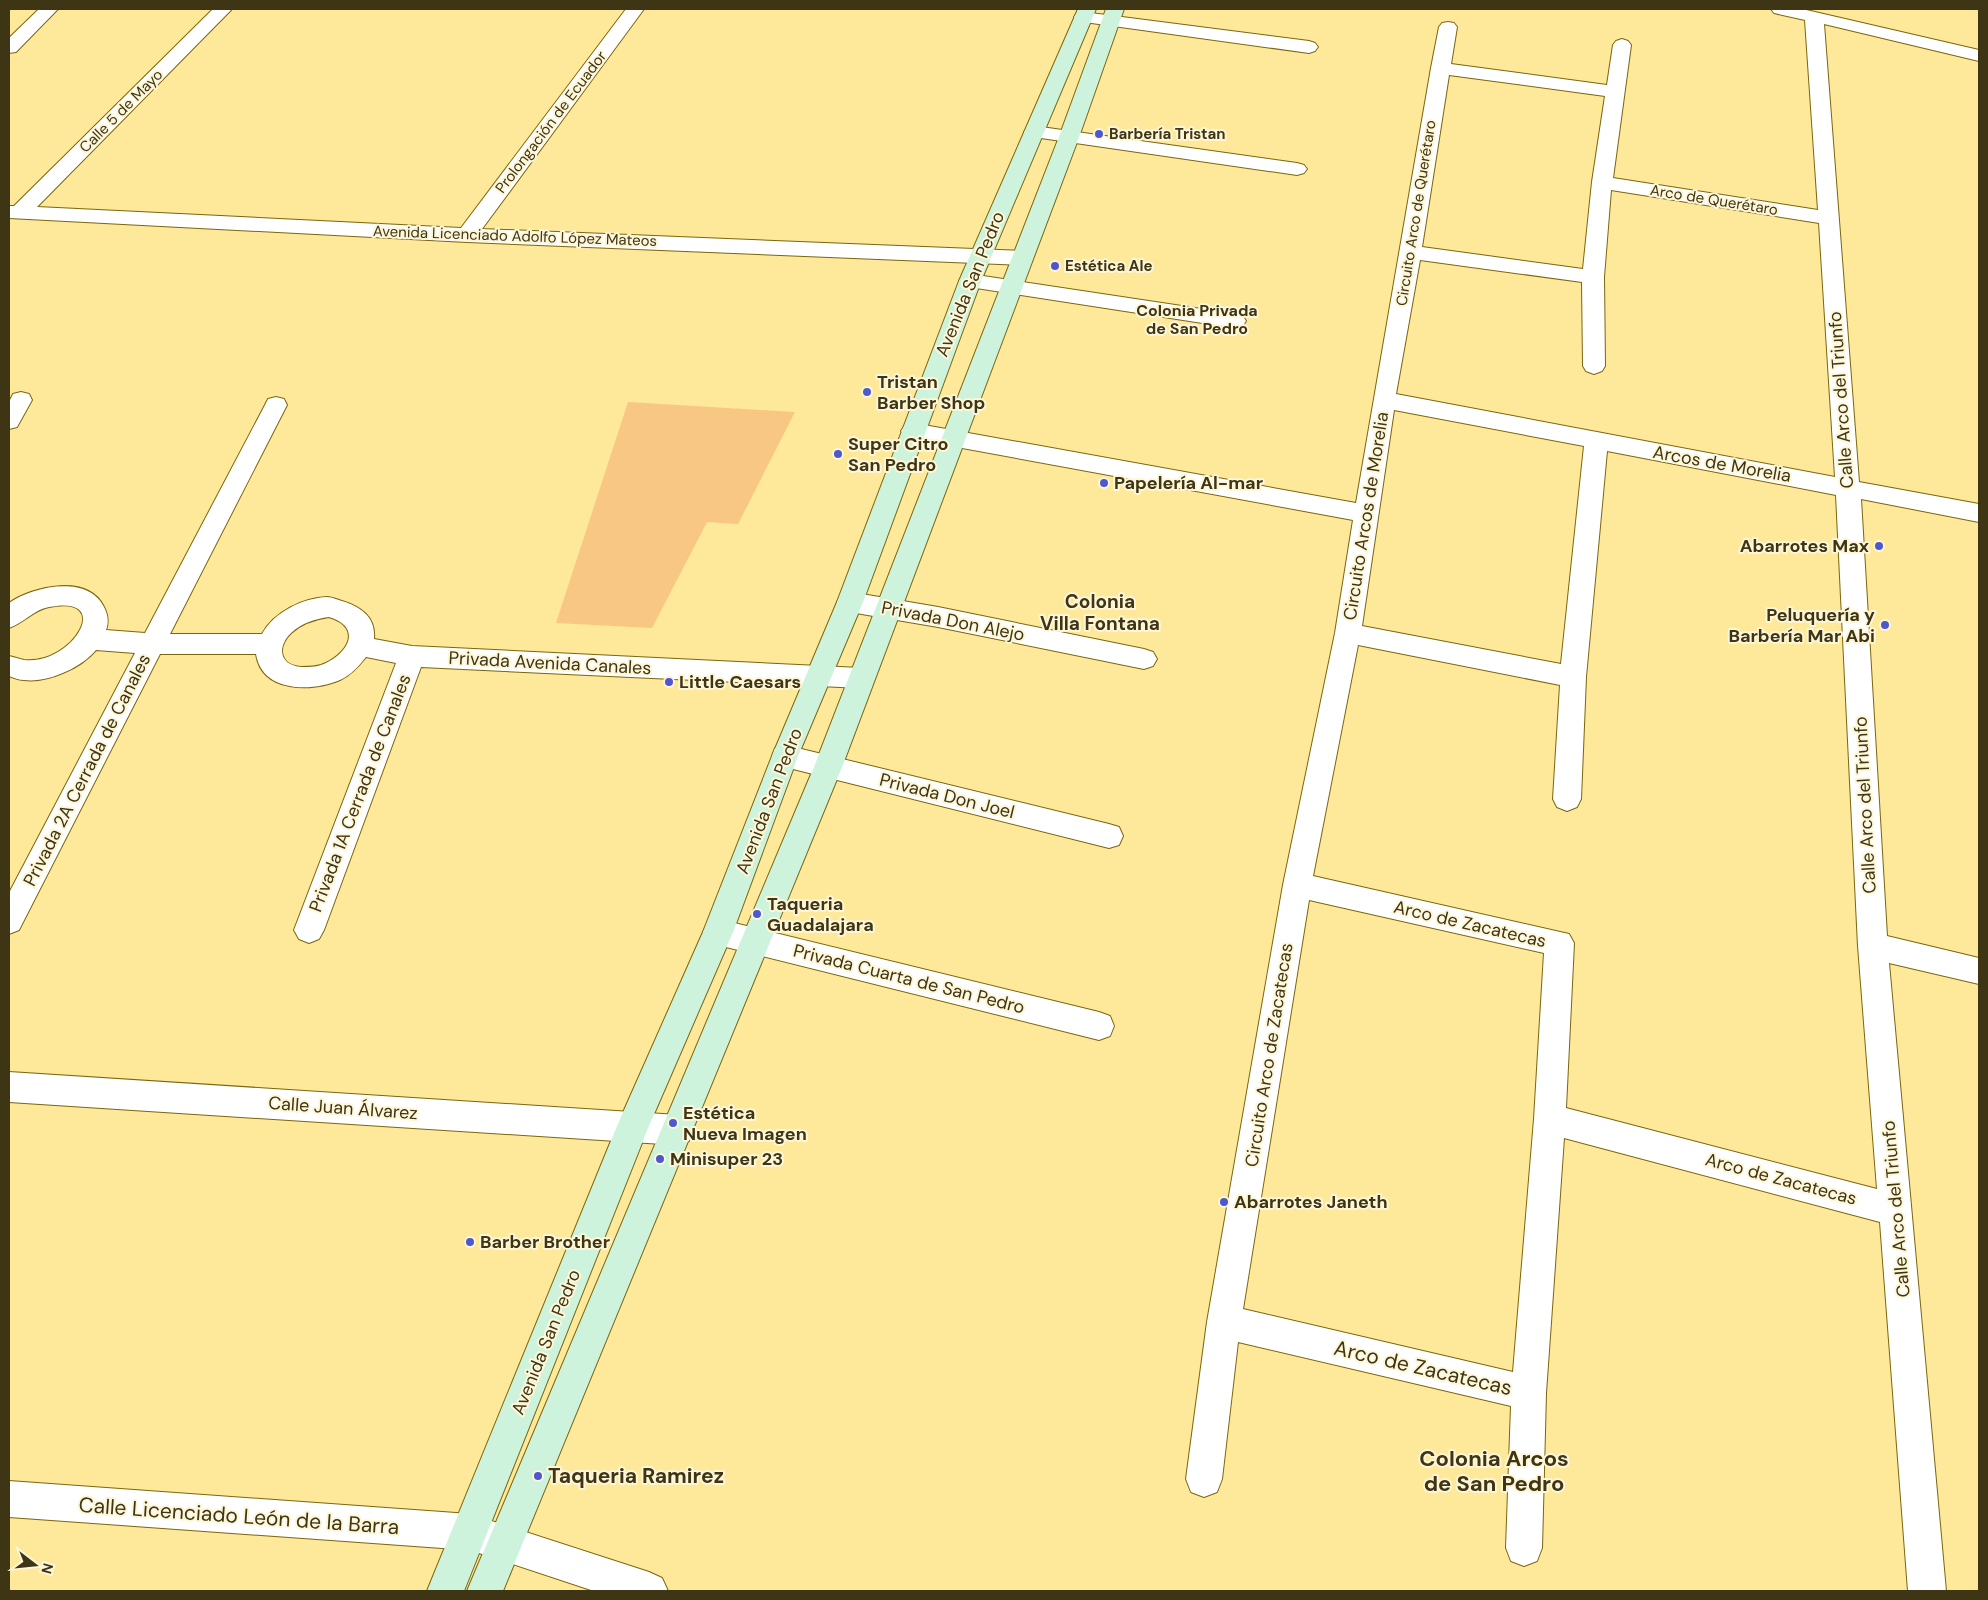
<svg xmlns="http://www.w3.org/2000/svg" width="1988" height="1600" font-family="'DM Sans',sans-serif">
<style>
.building{fill:#f8c784}
.lines{fill:none;stroke-linecap:round;stroke-linejoin:round}
.minor-casing{stroke:#7b660e;stroke-width:2}
.secondary-casing{stroke:#7b660e;stroke-width:2}
.minor{fill:#fff;fill-rule:evenodd}
.secondary{fill:#cef3dd;fill-rule:evenodd}
.poi-dot{fill:#4e58ce;stroke:#fef6d8;stroke-width:2}
.labels{text-anchor:middle;dominant-baseline:central;stroke-width:4;stroke-linejoin:round;paint-order:stroke}
.far-street-label{font-size:15px;fill:#3e3514;stroke:#fef6d8}
.far-poi-label{font-size:15px;font-weight:bold;fill:#3e3514;stroke:#fef6d8;text-anchor:start}
.far-neighbourhood-label{font-size:16px;font-weight:bold;fill:#3e3514;stroke:#fef6d8}
.street-label{font-size:18px;fill:#3e3514;stroke:#fef6d8}
.poi-label{font-size:18px;font-weight:bold;fill:#3e3514;stroke:#fef6d8;text-anchor:start}
.neighbourhood-label{font-size:19px;font-weight:bold;fill:#3e3514;stroke:#fef6d8}
.near-street-label{font-size:21px;fill:#3e3514;stroke:#fef6d8}
.near-poi-label{font-size:21px;font-weight:bold;fill:#3e3514;stroke:#fef6d8;text-anchor:start}
.near-neighbourhood-label{font-size:22px;font-weight:bold;fill:#3e3514;stroke:#fef6d8}
</style>
<rect width="100%" height="100%" fill="#fee899"/>
<path class="building" d="M628,402L795,412L738,524L707,522L652,628L556,623Z"/>
<g class="lines">
<defs>
<path id="minor" d="M39,9H58L16,52L9,53V38Z
M213,9H232L37,207L461,228L626,9H644L482,229L1022,251L1029,253L1032,258L1029,263L1022,265L467,242L9,218V206H14Z
M1771,9H1802L1979,50V61L1824,24L1859,482L1979,504V522L1861,499L1887,936L1979,958V984L1889,963L1946,1591H1908L1880,1222L1564,1138L1546,1393L1542,1548L1537,1561L1524,1566L1511,1561L1506,1548L1511,1406L1238,1342L1222,1479L1217,1492L1204,1497L1191,1492L1186,1479L1207,1322L1283,885L1335,633L1353,520L913,439L905,437L901,431L905,425L913,423L1356,503L1431,68L1439,27L1442,23L1448,22L1454,23L1457,27L1451,64L1607,85L1613,45L1616,41L1622,39L1628,41L1631,45L1613,178L1818,210L1805,20L1774,13ZM1449,75L1605,96L1592,182L1583,269L1422,247ZM1611,190L1819,223L1835,477L1396,394L1420,260L1582,282L1583,366L1586,371L1594,374L1602,371L1605,366L1604,277ZM1394,410L1584,446L1561,664L1362,626ZM1607,451L1836,495L1858,946L1877,1189L1566,1108L1574,943L1569,934L1313,876L1358,645L1560,685L1553,799L1557,807L1567,811L1577,807L1581,799L1586,677ZM1309,900L1544,953L1534,1119L1513,1372L1243,1309Z
M1083,12L1309,41L1315,43L1318,47L1315,51L1309,53L1077,21L1074,17L1077,13Z
M1034,126L1297,163L1304,165L1307,169L1304,173L1297,175L1027,136L1024,132L1027,128Z
M970,274L1235,314L1243,316L1246,321L1243,326L1235,328L963,286L959,281L963,276Z
M21,392L29,394L32,400L17,427L9,429V402L13,394Z
M276,397L284,399L287,405L170,634H262C274,612 303,598 327,597C332,597 338,600 342,601C361,607 376,617 374,639L412,646L861,668L870,671L874,678L870,685L861,688L421,667L324,930L319,939L309,943L299,939L294,930L396,663L366,657C359,666 351,675 340,680C312,692 262,693 256,654H160L19,930L9,934V893L135,653L96,650C81,668 48,683 24,680C19,680 14,678 9,676V656C14,657 19,659 24,660C73,665 115,594 49,607C33,610 24,623 9,628V603C33,586 88,574 104,607C108,615 109,622 106,630L145,633L265,405L268,399ZM329,617C365,628 346,656 321,665C315,667 309,667 302,667C280,666 276,648 291,633C302,623 315,619 329,617Z
M850,592L938,607L1144,649L1153,652L1157,659L1153,666L1144,669L938,627L850,612L841,609L837,602L841,595Z
M785,745L1109,824L1119,827L1123,836L1119,845L1109,848L785,767L775,764L772,756L775,748Z
M718,919L1099,1012L1110,1016L1114,1026L1110,1036L1099,1040L718,945L708,941L703,932L708,923Z
M9,1072L678,1115L689,1119L694,1130L689,1141L678,1145L9,1102Z
M9,1481L470,1514L649,1572L662,1578L668,1591H594L470,1550L9,1517Z"/>
<path id="secondary" d="M1078,9H1096L981,281L863,602L798,756L733,932L648,1128L464,1591H427L617,1126L703,932L772,756L837,602L959,281Z
M1106,9H1124L1079,137L842,767L503,1591H467L814,767L1059,137Z"/>
</defs>
<use href="#minor" class="minor-casing"/>
<use href="#secondary" class="secondary-casing"/>
<use href="#minor" class="minor"/>
<use href="#secondary" class="secondary"/>
</g>
<g class="poi-dot">
<circle cx="1099" cy="134" r="5"/>
<circle cx="1055" cy="266" r="5"/>
<circle cx="867" cy="392" r="5"/>
<circle cx="838" cy="454" r="5"/>
<circle cx="1104" cy="483" r="5"/>
<circle cx="1879" cy="546" r="5"/>
<circle cx="1885" cy="625" r="5"/>
<circle cx="669" cy="682" r="5"/>
<circle cx="757" cy="914" r="5"/>
<circle cx="673" cy="1123" r="5"/>
<circle cx="660" cy="1159" r="5"/>
<circle cx="1224" cy="1202" r="5"/>
<circle cx="470" cy="1242" r="5"/>
<circle cx="538" cy="1476" r="5"/>
</g>
<g class="labels">
<g class="far-street-label">
<text transform="translate(121 111) rotate(-45)">Calle 5 de Mayo</text>
<text transform="translate(551 122) rotate(-53)">Prolongación de Ecuador</text>
<text transform="translate(1714 200) rotate(9)">Arco de Querétaro</text>
<text transform="translate(1416 213) rotate(-81)">Circuito Arco de Querétaro</text>
<text transform="translate(515 236) rotate(2)">Avenida Licenciado Adolfo López Mateos</text>
</g>
<g class="far-poi-label">
<text x="1109" y="134">Barbería Tristan</text>
<text x="1065" y="266">Estética Ale</text>
</g>
<g class="far-neighbourhood-label">
<text x="1197" y="310">Colonia Privada<tspan x="1197" dy="18">de San Pedro</tspan></text>
</g>
<g class="street-label">
<text transform="translate(970 284) rotate(-68)">Avenida San Pedro</text>
<text transform="translate(1841 400) rotate(-94)">Calle Arco del Triunfo</text>
<text transform="translate(1722 464) rotate(10)">Arcos de Morelia</text>
<text transform="translate(1366 516) rotate(-81)">Circuito Arcos de Morelia</text>
<text transform="translate(953 621) rotate(11)">Privada Don Alejo</text>
<text transform="translate(550 663) rotate(3)">Privada Avenida Canales</text>
<text transform="translate(87 770) rotate(-63)">Privada 2A Cerrada de Canales</text>
<text transform="translate(360 793) rotate(-69)">Privada 1A Cerrada de Canales</text>
<text transform="translate(947 796) rotate(14)">Privada Don Joel</text>
<text transform="translate(769 801) rotate(-69)">Avenida San Pedro</text>
<text transform="translate(1865 805) rotate(-93)">Calle Arco del Triunfo</text>
<text transform="translate(1470 924) rotate(13)">Arco de Zacatecas</text>
<text transform="translate(909 979) rotate(14)">Privada Cuarta de San Pedro</text>
<text transform="translate(1269 1055) rotate(-81)">Circuito Arco de Zacatecas</text>
<text transform="translate(343 1108) rotate(4)">Calle Juan Álvarez</text>
<text transform="translate(1781 1179) rotate(15)">Arco de Zacatecas</text>
<text transform="translate(1896 1209) rotate(-95)">Calle Arco del Triunfo</text>
<text transform="translate(546 1342) rotate(-68)">Avenida San Pedro</text>
</g>
<g class="poi-label">
<text x="877" y="382">Tristan<tspan x="877" dy="21">Barber Shop</tspan></text>
<text x="848" y="444">Super Citro<tspan x="848" dy="21">San Pedro</tspan></text>
<text x="1114" y="483">Papelería Al-mar</text>
<text x="1869" y="546" text-anchor="end">Abarrotes Max</text>
<text x="1875" y="615" text-anchor="end">Peluquería y<tspan x="1875" dy="21">Barbería Mar Abi</tspan></text>
<text x="679" y="682">Little Caesars</text>
<text x="767" y="904">Taqueria<tspan x="767" dy="21">Guadalajara</tspan></text>
<text x="683" y="1113">Estética<tspan x="683" dy="21">Nueva Imagen</tspan></text>
<text x="670" y="1159">Minisuper 23</text>
<text x="1234" y="1202">Abarrotes Janeth</text>
<text x="480" y="1242">Barber Brother</text>
</g>
<g class="neighbourhood-label">
<text x="1100" y="601">Colonia<tspan x="1100" dy="22">Villa Fontana</tspan></text>
</g>
<g class="near-street-label">
<text transform="translate(1423 1368) rotate(13)">Arco de Zacatecas</text>
<text transform="translate(239 1516) rotate(4)">Calle Licenciado León de la Barra</text>
</g>
<g class="near-poi-label">
<text x="548" y="1476">Taqueria Ramirez</text>
</g>
<g class="near-neighbourhood-label">
<text x="1494" y="1458">Colonia Arcos<tspan x="1494" dy="25">de San Pedro</tspan></text>
</g>
</g>
<rect width="1988" height="1600" fill="none" stroke="#3e3514" stroke-width="20"/>
<g transform="translate(35 1565) rotate(106)" stroke="#fef6d8" stroke-width="4" paint-order="stroke">
<path d="M0-4L9 19L0 12L-9 19Z" fill="#3e3514"/>
<text y="-8" font-size="14" font-weight="bold" text-anchor="middle" fill="#3e3514">N</text>
</g>
</svg>
